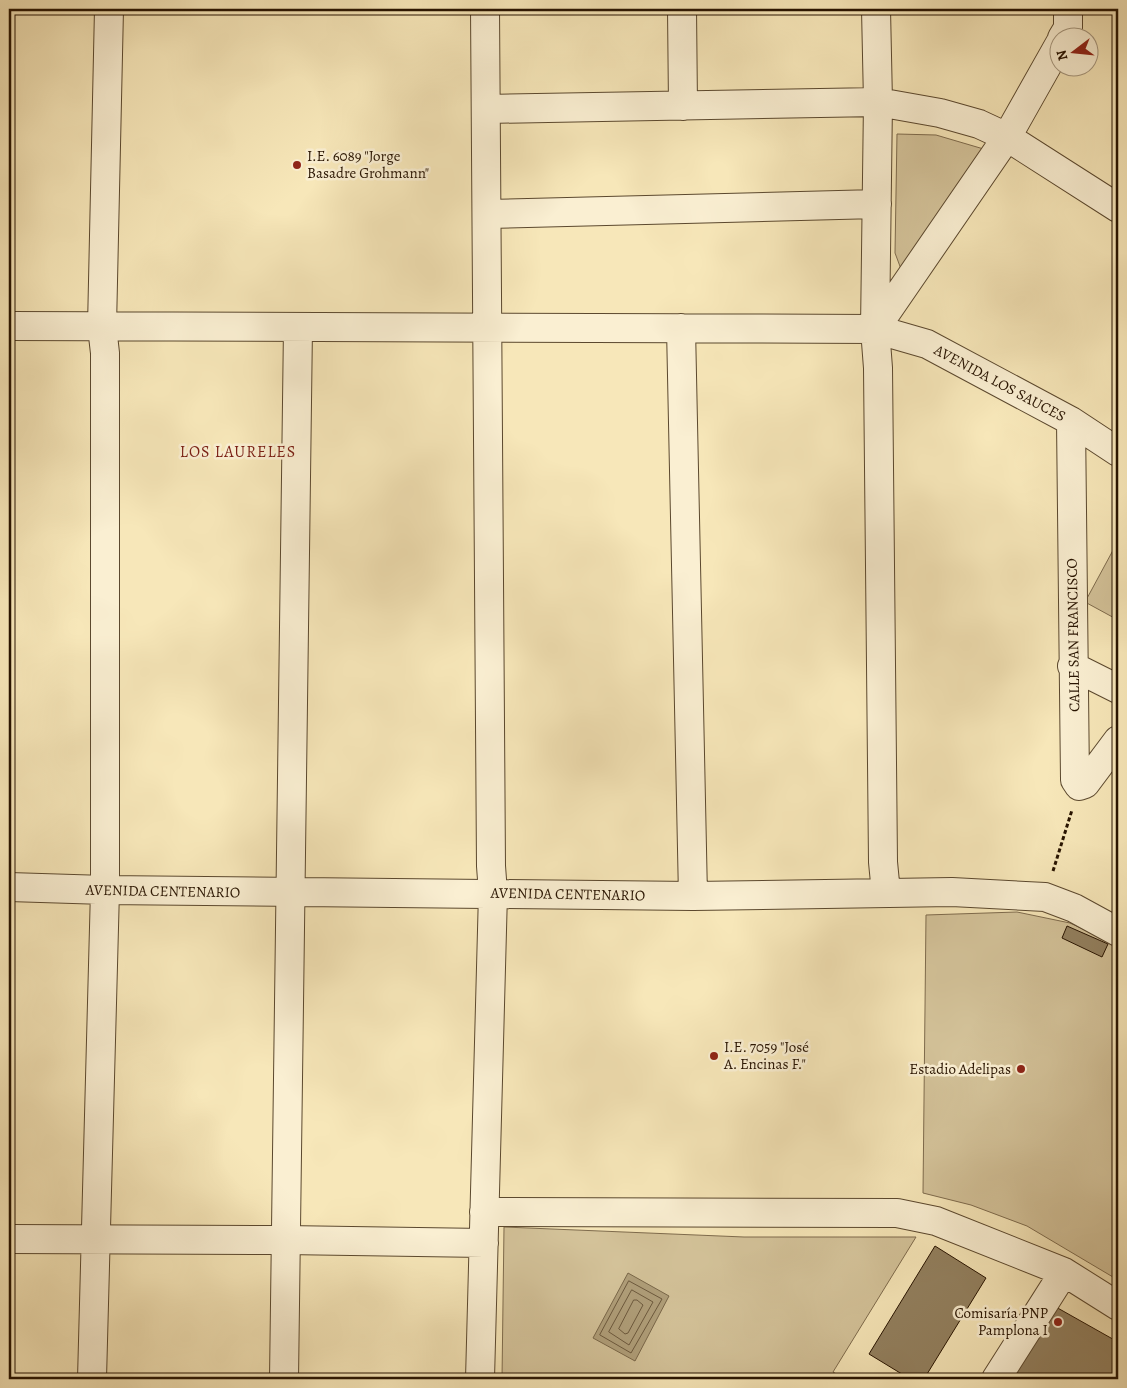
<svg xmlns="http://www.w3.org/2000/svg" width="1127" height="1388" font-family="Alegreya,serif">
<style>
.green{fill:#d4c39a;stroke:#7e6b4d}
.water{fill:#b09f7a;stroke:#796749}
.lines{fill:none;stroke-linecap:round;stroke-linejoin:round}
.shore{stroke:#6c593d;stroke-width:1}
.building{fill:#938160;stroke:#271300}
.minor-casing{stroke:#5b482e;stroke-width:30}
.path{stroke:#271300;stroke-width:3;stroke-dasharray:4 2.5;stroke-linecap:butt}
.minor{stroke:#faefd2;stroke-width:28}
.poi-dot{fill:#8f2418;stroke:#faefd2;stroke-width:2}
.labels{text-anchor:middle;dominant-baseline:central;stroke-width:5;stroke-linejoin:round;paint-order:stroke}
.poi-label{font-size:15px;fill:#271300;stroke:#faefd2;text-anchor:start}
.street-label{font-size:15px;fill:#271300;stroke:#faefd2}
.neighbourhood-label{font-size:16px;letter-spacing:1px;fill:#7a1f14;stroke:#faefd2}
</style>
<rect width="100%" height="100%" fill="#f7e7b9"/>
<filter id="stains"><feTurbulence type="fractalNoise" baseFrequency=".004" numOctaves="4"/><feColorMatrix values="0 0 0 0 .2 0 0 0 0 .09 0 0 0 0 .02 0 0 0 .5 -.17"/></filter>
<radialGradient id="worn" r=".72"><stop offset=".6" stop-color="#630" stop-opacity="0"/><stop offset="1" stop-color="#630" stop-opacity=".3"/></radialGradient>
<path class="green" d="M897,134L936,135L987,150L901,269L895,253Z
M1118,541V620L1085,602Z
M1017,912L1070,923L1118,945V1280L1027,1226L971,1205L923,1193L926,915Z
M504,1227L744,1237H916L833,1372L845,1379H502Z"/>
<path class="water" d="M628,1273L669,1296L635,1361L593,1338Z"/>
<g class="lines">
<path class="shore" d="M629,1281L662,1299L631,1353L600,1335Z
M632,1290L653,1302L629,1345L609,1332Z
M634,1300H637L643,1305L628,1333L625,1334L619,1329Z"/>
</g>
<path class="building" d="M1067,926L1108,944L1102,957L1062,938Z
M935,1246L986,1278L924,1379H910L869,1354Z
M1047,1302L1118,1342V1379H997Z"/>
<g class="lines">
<defs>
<path id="minor" d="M682,9L683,106
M876,9L878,102L875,329L878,368L883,862L886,893
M1062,38L1068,28V9
M487,109L878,102L940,113L979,124L1007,137L1118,208
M488,214L877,204
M9,326L875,329L927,344L1071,421L1118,452
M681,328L693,896
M875,329L1007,137L1060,43
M1071,421L1075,780L1079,786L1085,784L1118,740
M1072,666L1118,689
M9,887L105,890L693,896L952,892L1045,897L1074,908L1118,932
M484,1212L897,1213L936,1221L1064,1272L1118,1306
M9,1239L285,1240L484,1243
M92,1379L105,890V353L102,327L109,9
M284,1379L298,327
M480,1379L493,893L491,866L485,9
M996,1379L1064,1272"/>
</defs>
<use href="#minor" class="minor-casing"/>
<path class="path" d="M1053,871L1072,810"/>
<use href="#minor" class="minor"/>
</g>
<g class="poi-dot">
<circle cx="297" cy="165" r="5"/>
<circle cx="714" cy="1056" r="5"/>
<circle cx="1021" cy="1069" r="5"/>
<circle cx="1058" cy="1322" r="5"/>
</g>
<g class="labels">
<g class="poi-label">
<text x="307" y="156">I.E. 6089 "Jorge<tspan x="307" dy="17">Basadre Grohmann"</tspan></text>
<text x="724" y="1047">I.E. 7059 "José<tspan x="724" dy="17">A. Encinas F."</tspan></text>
<text x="1011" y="1069" text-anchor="end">Estadio Adelipas</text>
<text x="1048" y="1313" text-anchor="end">Comisaría PNP<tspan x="1048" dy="17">Pamplona I</tspan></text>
</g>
<g class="street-label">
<text transform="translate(1000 383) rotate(28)">AVENIDA LOS SAUCES</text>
<text transform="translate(1073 635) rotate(-91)">CALLE SAN FRANCISCO</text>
<text transform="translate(163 891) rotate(1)">AVENIDA CENTENARIO</text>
<text transform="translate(568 894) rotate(1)">AVENIDA CENTENARIO</text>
</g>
<g class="neighbourhood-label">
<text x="238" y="452">LOS LAURELES</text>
</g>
</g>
<rect width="1127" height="1388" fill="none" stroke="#f7e7b9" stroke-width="30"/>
<rect x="10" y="10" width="1107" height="1368" fill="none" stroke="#271300" stroke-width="2.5"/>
<rect x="15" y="15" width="1097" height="1358" fill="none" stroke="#271300"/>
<g transform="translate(1074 52) rotate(254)"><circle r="24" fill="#faefd2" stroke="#a6977e"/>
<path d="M0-4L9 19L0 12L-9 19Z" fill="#8f2418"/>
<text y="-8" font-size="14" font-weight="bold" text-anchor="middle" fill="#271300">N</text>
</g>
<rect width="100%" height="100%" filter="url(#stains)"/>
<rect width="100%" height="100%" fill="url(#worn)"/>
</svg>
